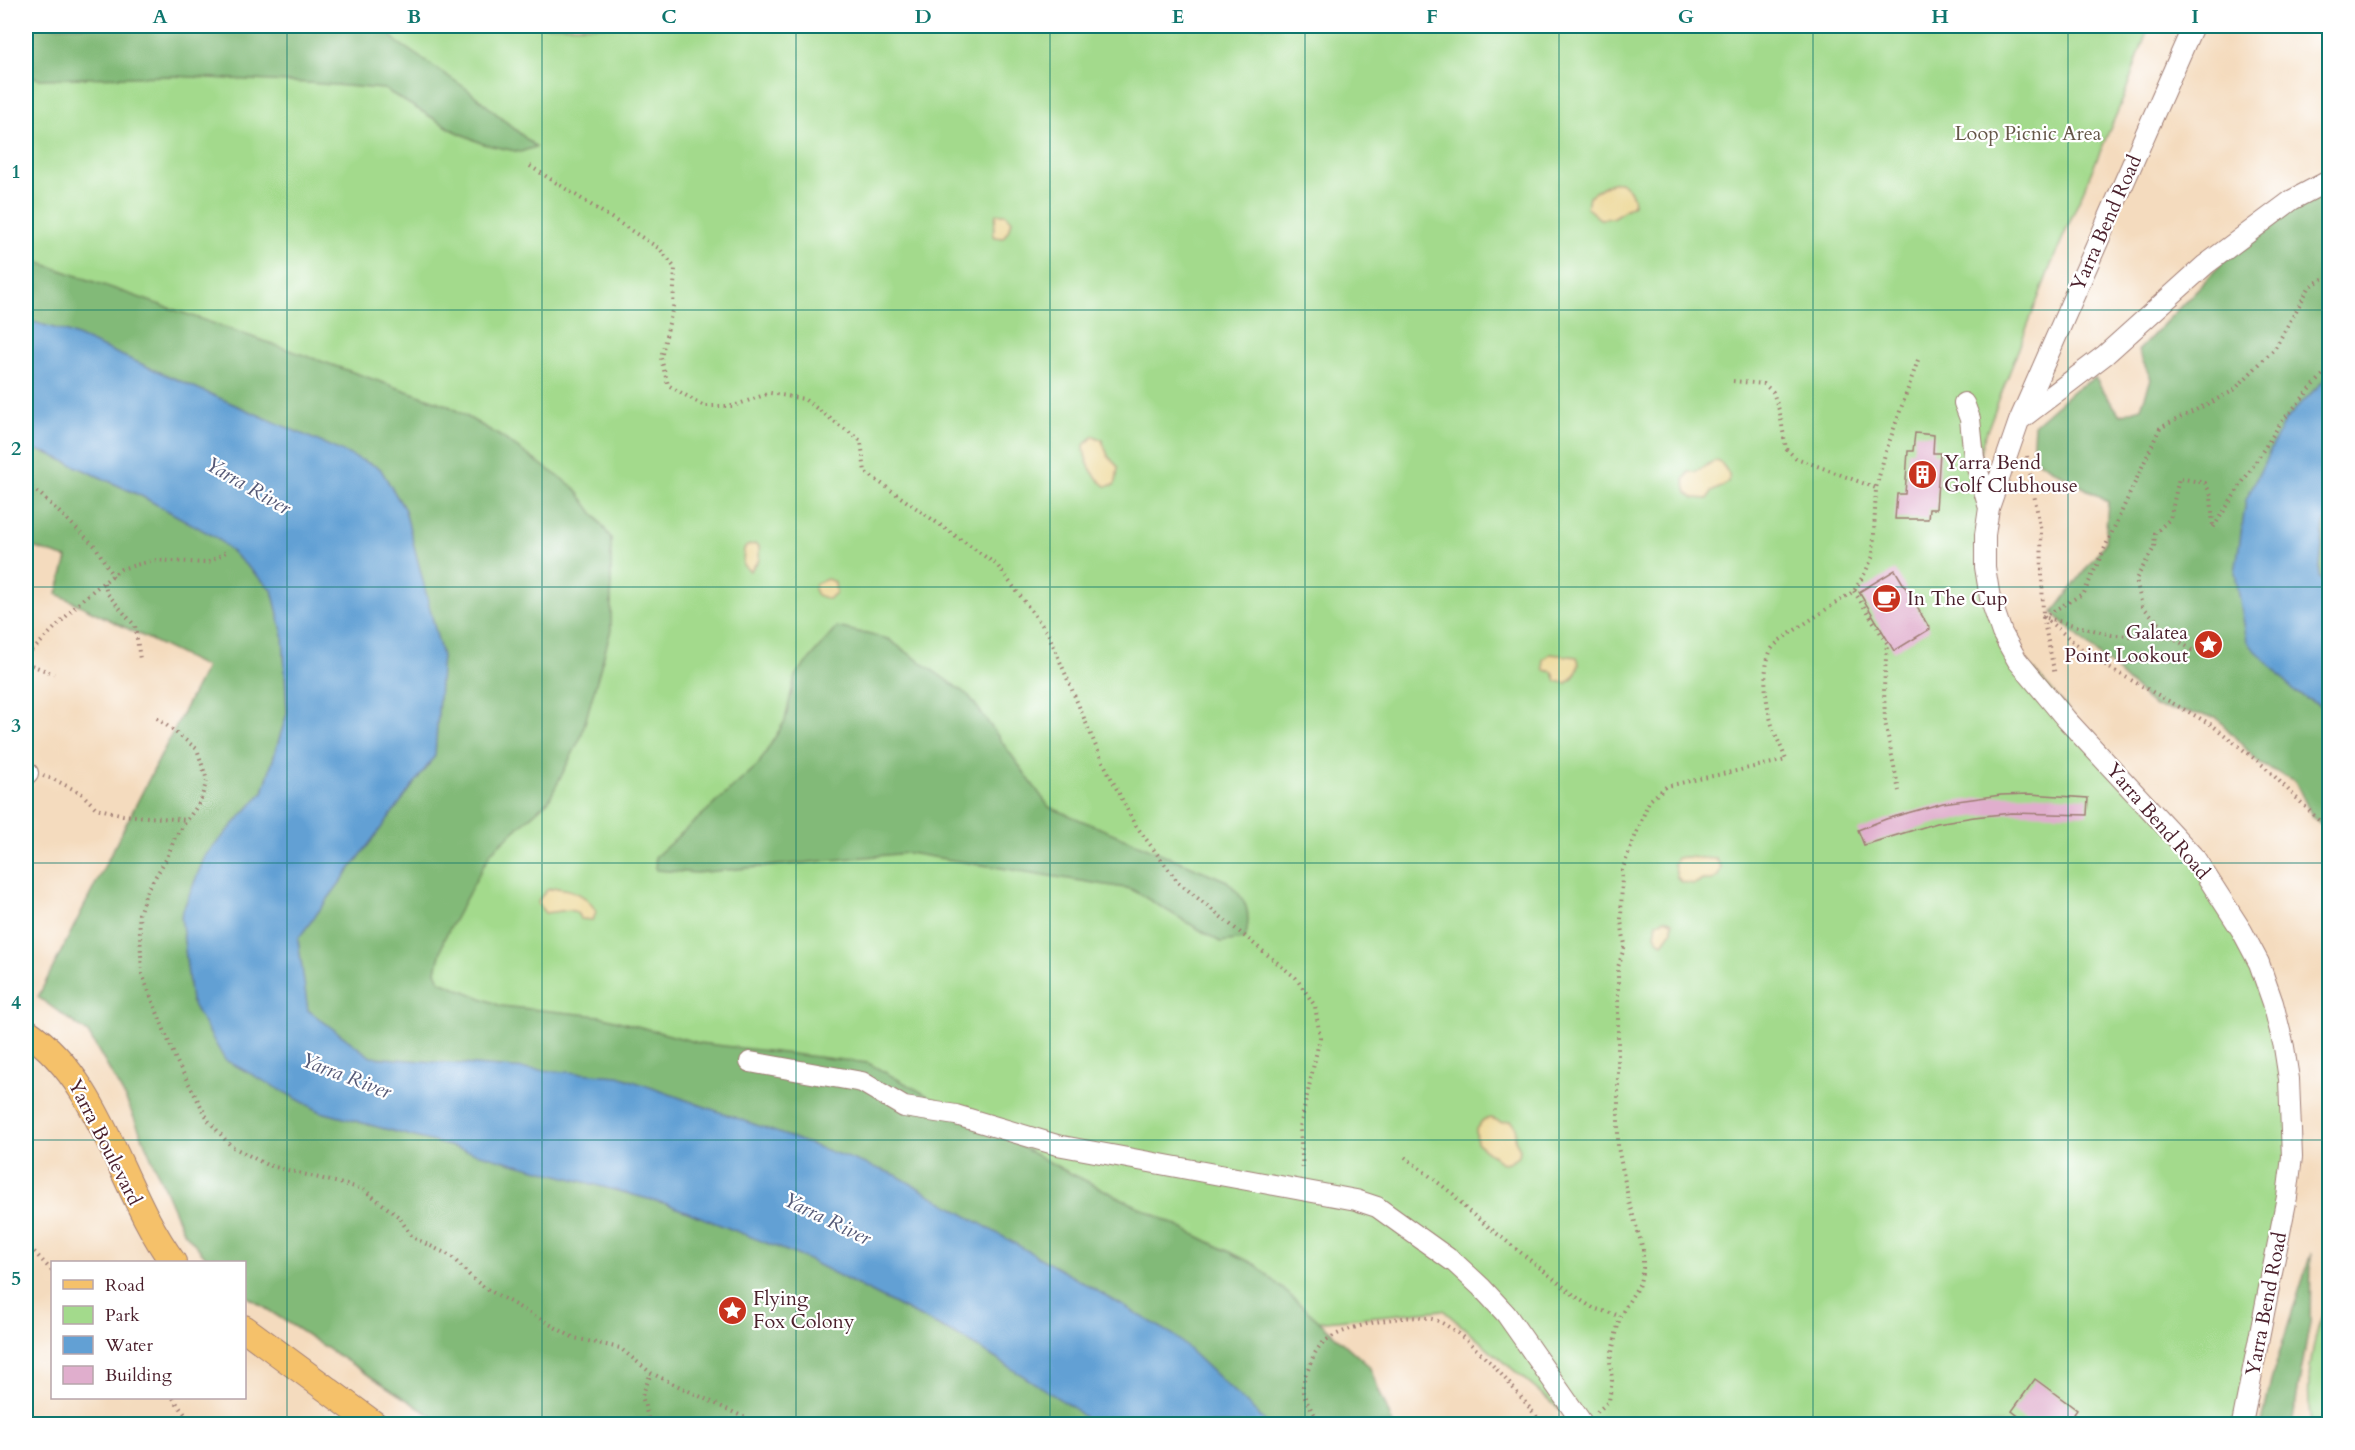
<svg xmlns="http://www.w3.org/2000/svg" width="2355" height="1450" font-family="Cardo,serif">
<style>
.green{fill:#a3da8c;stroke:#767c5c;stroke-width:1.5}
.forest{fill:#82ba78;stroke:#666c52;stroke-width:1.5}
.sand{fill:#eeda9e;stroke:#9c7c64;stroke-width:1.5}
.water{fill:#62a0d4;stroke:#566080;stroke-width:1.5}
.building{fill:#e0aecd}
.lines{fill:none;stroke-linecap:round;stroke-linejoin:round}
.minor-casing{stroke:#9f7d74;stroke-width:22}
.major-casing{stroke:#9f7d74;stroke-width:28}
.path{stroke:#9f7d74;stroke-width:4;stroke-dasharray:1.5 4.5;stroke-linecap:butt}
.minor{stroke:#fff;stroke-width:20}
.major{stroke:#f5c16b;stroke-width:26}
.grid{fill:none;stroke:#0f766e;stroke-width:1.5;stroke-opacity:0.55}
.labels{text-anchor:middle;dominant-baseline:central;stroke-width:4.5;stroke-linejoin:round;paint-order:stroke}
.park-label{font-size:20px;fill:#655748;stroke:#fff}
.street-label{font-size:20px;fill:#4a1f2b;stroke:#fff}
.poi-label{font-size:20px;fill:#4a1f2b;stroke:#fff;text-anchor:start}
.water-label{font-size:21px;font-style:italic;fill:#555977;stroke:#fff}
.neatline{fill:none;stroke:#0f766e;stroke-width:2}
.grid-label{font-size:20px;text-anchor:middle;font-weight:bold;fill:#0f766e}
</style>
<rect width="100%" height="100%" fill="#fff"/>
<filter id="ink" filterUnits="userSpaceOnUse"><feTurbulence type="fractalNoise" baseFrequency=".0167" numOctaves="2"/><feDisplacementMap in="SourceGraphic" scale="12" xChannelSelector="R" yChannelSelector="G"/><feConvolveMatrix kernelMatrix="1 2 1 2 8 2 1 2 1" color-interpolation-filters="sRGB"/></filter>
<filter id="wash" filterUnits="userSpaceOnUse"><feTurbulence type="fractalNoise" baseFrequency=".008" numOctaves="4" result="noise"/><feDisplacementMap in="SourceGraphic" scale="24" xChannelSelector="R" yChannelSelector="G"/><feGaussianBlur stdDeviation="1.35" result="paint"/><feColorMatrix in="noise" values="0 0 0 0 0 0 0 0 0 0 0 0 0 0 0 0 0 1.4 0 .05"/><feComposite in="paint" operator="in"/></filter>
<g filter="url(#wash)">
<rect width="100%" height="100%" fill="#f4dbbe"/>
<path class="green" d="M26,26H2149L2123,99L2051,265L1998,402L1982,444L1978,485L2002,633L2195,858L2259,963L2292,1123L2242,1424H1577L1443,1310L1174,1335L371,1057L435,756L26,320Z
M2329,1296V1424H2311C2304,1380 2313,1336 2329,1296Z"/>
<path class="forest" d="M26,26H381L397,42L467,89L536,147L520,152L483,144L453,130L384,89L309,83L172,76L39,79L26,74Z
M2329,185V375L2285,420L2295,692L2329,711V829L2313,818L2295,781L2260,764L2216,717L2155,707L2053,613L2105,543L2108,502L2032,457L2034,425L2075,389L2095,378L2120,415L2141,408L2151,379L2138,351L2273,210Z
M26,258L447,405L500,436L575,488L611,538V630L581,737L549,800L491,852L444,939L436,971L440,981L501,1006L600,1016L699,1043L868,1063L1062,1169L1256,1265L1369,1366L1393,1424H444L245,1295L244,1262H210L182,1229L125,1097L88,1033L38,997L206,667L57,594L67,558L26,545Z
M2329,514V590L2319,577L2324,524Z
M837,627L888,639L969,696L1049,807L1227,881C1247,900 1252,912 1245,939L1220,942L1131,889L908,853L696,873L656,870L655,857L758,765L785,721L795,676Z
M2311,1253L2310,1322L2292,1424H2262L2271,1380Z"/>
<path class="sand" d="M1616,182H1621C1628,188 1636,195 1633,205L1612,218L1600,219L1587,208L1589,196L1606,185Z
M996,214H1006L1012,221L1010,228L1003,238L995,237L993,234Z
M1094,436L1102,440L1108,456L1118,467L1116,482L1114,485L1106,486C1093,477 1084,461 1084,445Z
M1714,461L1720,462C1737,481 1730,483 1711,492L1708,499L1694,498L1687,493L1684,480L1689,472H1695Z
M755,544L759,546V560L750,571L743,565L744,549L747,546Z
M827,579L835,582L836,593L828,599L817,595L814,589L816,584Z
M1550,654L1577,657C1582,668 1576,676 1567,683L1556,681L1553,672L1544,670L1543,659Z
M1685,857L1716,859L1721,867L1718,876L1712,880H1703L1694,884L1682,882L1677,877L1674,864L1677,858Z
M556,888C572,889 589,896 596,912L593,920L581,919L576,912L569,910L545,913L538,904L539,899L547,890Z
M1665,919L1672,922V931L1663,943L1658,940L1655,935L1657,922Z
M1491,1118L1501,1122L1510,1121L1516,1127L1515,1140L1520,1149L1519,1156L1510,1162L1502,1163L1477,1143L1476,1129L1483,1120Z"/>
<path class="water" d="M26,320L68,332L380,468L405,510L442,656L435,756L298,939L308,1010L371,1057L619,1076L896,1175L1174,1335L1268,1424H1092L1072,1407L968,1341L802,1257L667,1204L321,1112L225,1060L191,1001L181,915L205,856L263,792L287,713L283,635L272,590L217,538L141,496L49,454L26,447Z
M2329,375V514L2324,524L2319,577L2329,590V711L2295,692L2247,641L2235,573L2246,500L2285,420Z"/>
<g id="blocks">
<path class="building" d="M1915,433L1934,435L1933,453H1940L1936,509H1929L1928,519H1895L1897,494H1905L1908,451H1913Z
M1895,570L1930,629L1894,651L1859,592Z
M2030,794L2088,798L2087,815L2012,813L1974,817L1937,823L1864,845L1858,830L1886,819L1943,803L2001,795Z
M2035,1379L2077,1410L2066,1425H2030L2012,1411Z"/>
</g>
</g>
<g filter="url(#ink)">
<use href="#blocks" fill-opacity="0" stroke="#9f7d74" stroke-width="1.5"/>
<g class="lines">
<defs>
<path id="minor" d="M2193,26L2019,421L1989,508L1985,535V567L1990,598L2002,633L2017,660L2066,719L2195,858L2242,931L2259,963L2273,1003L2284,1047L2289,1079L2292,1157L2287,1197L2242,1424
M1964,403L1970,419L1974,458L1989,508
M2021,419L2105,355L2205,265L2292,200L2330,180
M26,775L28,773
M750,1062L862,1082L904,1107L956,1115L1057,1145L1356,1200L1377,1207L1455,1263L1481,1287L1506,1314L1583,1424"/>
<path id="major" d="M26,1031C102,1081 120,1190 173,1262
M244,1328L374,1424"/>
</defs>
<use href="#minor" class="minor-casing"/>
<use href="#major" class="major-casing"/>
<path class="path" d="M530,166L660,249L675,268L673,306L661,358L668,385L704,406H733L770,393L804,399L861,441L865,472L997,565L1048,633L1100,756L1134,823L1178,882L1296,978L1315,1006L1320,1037L1300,1127L1303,1171
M1733,381L1764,384L1773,392L1780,413L1786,449L1796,458L1876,488
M2027,456L2041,532L2043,617L2084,593L2160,428L2233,391L2275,348L2310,286L2330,275
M26,486L39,493L96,547L113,577
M104,583L107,593L135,626L140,659
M1854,591L1887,643L1884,687L1885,722L1899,791
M2043,617L2055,675
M2044,617L2095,660L2212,725L2265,767L2330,831
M2047,618L2112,635L2174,638
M2209,644L2192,650L2174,638L2142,606L2136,579L2154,548L2155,533L2170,519L2179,478L2205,483L2211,495L2213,528L2282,421L2330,367
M26,652L34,649L85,597L121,569L154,560L207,563L226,552
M26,663L54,674
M157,718L197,749L207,780L200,802L175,837L167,858L147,890L139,914L142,974L176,1060L209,1121L231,1146L267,1165L363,1189L399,1217L412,1237L451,1256L472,1278L485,1288L574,1338L620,1348L651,1373L758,1424
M43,776L53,779L81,793L96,808L123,815L187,820
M1405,1157L1453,1194L1466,1209L1579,1299L1593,1308L1620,1316
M26,1243L52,1271
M173,1398L192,1424
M1597,1412L1609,1401L1612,1380L1610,1361L1620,1316L1640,1283L1643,1268V1249L1629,1202L1618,1147V967L1625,945L1621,921L1622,870L1649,801L1667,786L1786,760C1782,748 1776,737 1772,725C1766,703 1761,671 1771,650C1773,646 1778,643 1780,640L1854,591L1865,573L1873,556L1876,488L1885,454L1918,360
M650,1424L642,1396L651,1373
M1321,1424C1315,1415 1306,1403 1303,1392C1302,1385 1305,1376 1308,1370C1312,1359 1315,1350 1324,1342C1342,1326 1415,1310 1438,1321C1471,1336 1521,1395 1542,1424"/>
<use href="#minor" class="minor"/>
<use href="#major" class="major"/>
</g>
</g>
<path class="grid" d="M287,26V1424M542,26V1424M796,26V1424M1050,26V1424M1305,26V1424M1559,26V1424M1813,26V1424M2068,26V1424M26,310H2330M26,587H2330M26,863H2330M26,1140H2330"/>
<defs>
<symbol id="building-disc" viewBox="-11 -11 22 22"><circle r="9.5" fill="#c8321e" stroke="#fff"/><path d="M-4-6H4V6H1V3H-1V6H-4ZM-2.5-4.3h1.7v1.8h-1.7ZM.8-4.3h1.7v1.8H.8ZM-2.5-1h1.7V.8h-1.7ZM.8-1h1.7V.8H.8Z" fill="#fff"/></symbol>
<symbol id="cafe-disc" viewBox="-11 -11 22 22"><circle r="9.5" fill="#c8321e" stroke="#fff"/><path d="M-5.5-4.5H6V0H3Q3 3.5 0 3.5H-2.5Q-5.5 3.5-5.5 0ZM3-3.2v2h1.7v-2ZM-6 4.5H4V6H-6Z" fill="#fff"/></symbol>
<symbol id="sight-disc" viewBox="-11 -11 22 22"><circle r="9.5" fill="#c8321e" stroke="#fff"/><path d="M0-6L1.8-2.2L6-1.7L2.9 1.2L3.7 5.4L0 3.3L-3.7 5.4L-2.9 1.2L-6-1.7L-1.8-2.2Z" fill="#fff"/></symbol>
</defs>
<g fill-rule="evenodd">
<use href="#building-disc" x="1906" y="458" width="33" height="33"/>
<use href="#cafe-disc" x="1870" y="582" width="33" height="33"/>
<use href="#sight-disc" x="2192" y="628" width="33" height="33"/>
<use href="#sight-disc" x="716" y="1294" width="33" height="33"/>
</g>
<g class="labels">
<g class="park-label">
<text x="2028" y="133">Loop Picnic Area</text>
</g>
<g class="street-label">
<text transform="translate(2106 223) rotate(-66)">Yarra Bend Road</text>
<text transform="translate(2158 821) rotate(49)">Yarra Bend Road</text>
<text transform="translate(105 1142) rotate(63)">Yarra Boulevard</text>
<text transform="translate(2266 1304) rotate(-79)">Yarra Bend Road</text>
</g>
<g class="poi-label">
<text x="1944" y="462">Yarra Bend<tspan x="1944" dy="23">Golf Clubhouse</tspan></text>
<text x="1907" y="598">In The Cup</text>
<text x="2188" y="632" text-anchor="end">Galatea<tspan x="2188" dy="23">Point Lookout</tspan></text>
<text x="753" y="1298">Flying<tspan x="753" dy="23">Fox Colony</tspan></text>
</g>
<g class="water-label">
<text transform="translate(248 486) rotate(30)">Yarra River</text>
<text transform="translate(346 1076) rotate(21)">Yarra River</text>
<text transform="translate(827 1219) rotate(26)">Yarra River</text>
</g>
</g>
<rect width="2355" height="1450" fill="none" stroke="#fff" stroke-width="66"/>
<rect x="51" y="1261" width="195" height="138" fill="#ffffff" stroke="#b7a5aa" stroke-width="1.5"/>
<rect x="63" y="1280" width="30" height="9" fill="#f5c16b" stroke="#b7a5aa" stroke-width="1.5"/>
<text x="105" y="1291" font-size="18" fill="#4a1f2b">Road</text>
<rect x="63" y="1306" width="30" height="18" fill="#a3da8c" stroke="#b7a5aa" stroke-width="1.5"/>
<text x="105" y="1321" font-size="18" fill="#4a1f2b">Park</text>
<rect x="63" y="1336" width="30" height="18" fill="#62a0d4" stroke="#b7a5aa" stroke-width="1.5"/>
<text x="105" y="1351" font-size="18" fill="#4a1f2b">Water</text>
<rect x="63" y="1366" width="30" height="18" fill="#e0aecd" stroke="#b7a5aa" stroke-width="1.5"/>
<text x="105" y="1381" font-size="18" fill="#4a1f2b">Building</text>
<rect x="33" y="33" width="2289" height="1384" class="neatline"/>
<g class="grid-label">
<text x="160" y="23">A</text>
<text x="414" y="23">B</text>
<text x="669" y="23">C</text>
<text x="923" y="23">D</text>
<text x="1178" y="23">E</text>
<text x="1432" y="23">F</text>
<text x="1686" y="23">G</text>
<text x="1940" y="23">H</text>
<text x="2195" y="23">I</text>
<text x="16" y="178">1</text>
<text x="16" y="455">2</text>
<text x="16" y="732">3</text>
<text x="16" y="1009">4</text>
<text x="16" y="1285">5</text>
</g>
</svg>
